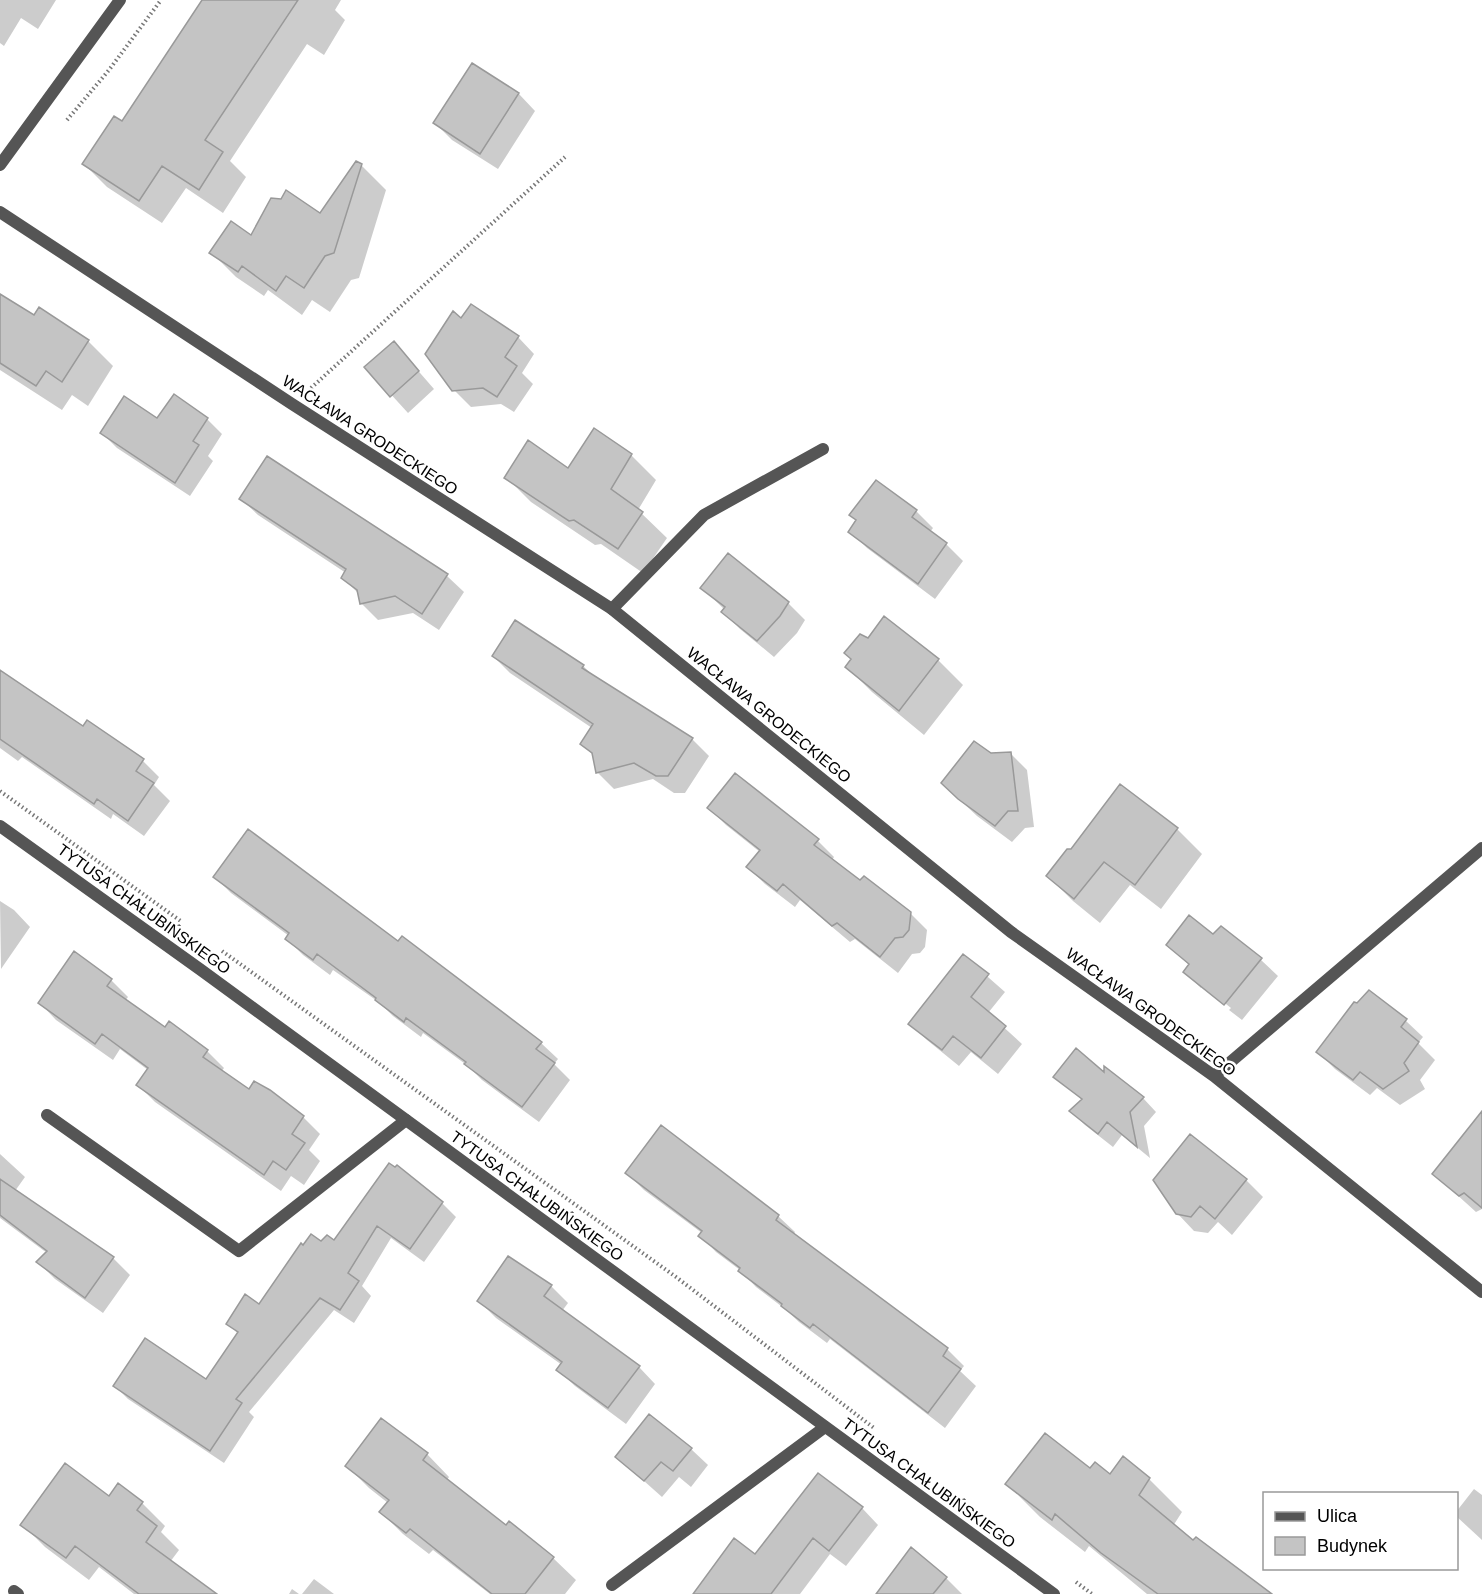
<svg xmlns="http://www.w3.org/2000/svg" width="1482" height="1594" font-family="Helvetica,sans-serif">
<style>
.shadow{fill:#0003}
.building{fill:#c4c4c4;stroke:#999;stroke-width:1.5}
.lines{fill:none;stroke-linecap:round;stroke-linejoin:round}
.path{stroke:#777;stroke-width:4;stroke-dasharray:1.5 3;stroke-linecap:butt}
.lane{stroke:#555;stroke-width:12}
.street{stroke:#555;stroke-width:12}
.labels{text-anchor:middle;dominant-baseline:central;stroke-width:5;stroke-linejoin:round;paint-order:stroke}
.street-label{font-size:16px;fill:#000;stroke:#fff}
</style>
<rect width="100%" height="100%" fill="#fff"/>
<path class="shadow" d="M0,0H56L38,29L21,18L4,46L0,43Z
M249,0H341L335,10L345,20L324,55L307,44L230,161L246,177L223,213L186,188L162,223L107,187L84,164L122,123Z
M473,65L519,94L535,111L498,169L452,140L435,123Z
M361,165L386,190L359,278L351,280L330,312L312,300L302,315L268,290L264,296L236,277L211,252L321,215Z
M0,299L35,318L88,341L113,366L88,406L72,395L62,410L0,370Z
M461,320L518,337L534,354L522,373L533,384L514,412L501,404L471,407L454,390Z
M394,343L434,389L408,413L366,367Z
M174,396L207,419L222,434L208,456L213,461L190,496L117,448L102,433L157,420Z
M631,455L656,480L638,510L667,538L643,573L601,544L595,545L531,502L506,477L568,470Z
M268,458L447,576L464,592L439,630L413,613L378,620L361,603L359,594L343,578L346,573L258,515L241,499Z
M916,511L933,528L930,532L946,544L963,561L935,599L867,548L850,531Z
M702,588L788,603L805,620L797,633L774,657L740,629L723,612L725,610Z
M516,622L583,666L595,677L692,739L709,756L685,793H674L653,779L614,789L597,772L594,756L582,744L592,728L510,673L493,656Z
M938,660L963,685L924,735L872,692L847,667Z
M0,672L84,728L88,723L143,761L159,777L154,785L170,801L144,836L113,814L111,819L22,757L18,761L0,748Z
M1010,753L1027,770L1034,827L1025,828L1012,842L977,816L960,800L990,755Z
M709,808L818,841L834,857L832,860L860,882L910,913L927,930L925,947L920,953L912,954L898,973L855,939L850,942L800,900L795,907L765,884L748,867L760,852L726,825Z
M1177,829L1202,854L1161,909L1130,885L1100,923L1073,901L1048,876Z
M215,877L398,943L402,938L541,1043L558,1059L554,1064L570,1080L539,1122L482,1080L468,1066L423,1033L421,1037L393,1016L380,1003L333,970L330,975L303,955L287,939L289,936L231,893Z
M0,901L14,910L30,927L1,969Z
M1221,928L1261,960L1278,976L1242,1020L1229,1010L1231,1008L1201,984V988L1185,972L1190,966L1168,945L1214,936Z
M74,953L111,980L128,997L125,1001L165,1029L207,1051L224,1068L221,1072L249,1091L303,1117L320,1134L309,1150L320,1161L304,1185L291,1176L281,1191L155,1102L138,1085L148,1070L120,1049L113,1060L56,1020L40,1003Z
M964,956L1005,992L988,1013L1022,1044L998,1074L971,1052L959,1066L927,1040L910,1024Z
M1369,992L1406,1021L1423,1037L1418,1043L1435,1060L1420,1080L1425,1089L1400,1105L1377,1088L1370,1095L1335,1069L1318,1052Z
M1106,1075L1143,1098L1156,1112L1144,1126L1150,1158L1122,1135L1113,1147L1085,1125L1071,1111L1083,1101L1055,1076Z
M661,1127L778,1216L795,1232L793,1235L947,1349L964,1366L960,1371L976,1386L945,1428L830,1339L827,1343L799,1322L785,1309L756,1287L740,1270L716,1252L700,1235L702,1233L644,1190L627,1173Z
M1482,1144V1209L1476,1212L1434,1174Z
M0,1154L25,1177L15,1191L113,1258L130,1275L103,1313L55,1279L38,1262L47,1253L0,1218Z
M398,1167L442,1203L456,1217L424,1262L391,1238L362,1286L371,1296L354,1323L334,1310L249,1412L254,1417L224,1463L128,1399L115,1386L207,1381L238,1334L228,1323L259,1306L321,1243L335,1242Z
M1246,1180L1263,1197L1232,1235L1218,1222L1208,1233L1194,1231L1177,1213Z
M509,1258L551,1286L568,1303L562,1311L639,1367L655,1384L626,1424L575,1386L558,1370L562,1365L496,1318L479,1301Z
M691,1449L708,1465L691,1487L679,1477L662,1497L617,1457Z
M427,1454L449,1477L447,1480L506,1527L509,1523L553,1558L576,1580L565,1594H490L433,1550L429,1554L403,1534L381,1512L388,1503L369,1488L347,1466Z
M1091,1471L1110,1476L1149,1479L1182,1512L1173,1526L1265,1594H1147L1089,1546L1085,1552L1040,1517L1007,1484Z
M118,1485L142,1503L165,1526L161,1532L179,1550L170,1562L214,1594H134L99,1567L89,1580L45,1547L22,1524L109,1498Z
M1474,1489L1482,1495V1540L1456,1516V1512Z
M862,1508L878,1525L846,1566L830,1554L800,1594H694L755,1556Z
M911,1550L946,1578L962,1594H886Z
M314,1579L334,1594H302Z
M292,1589L299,1594H289Z"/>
<path class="building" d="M202,0H298L205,140L223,152L199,190L162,166L139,201L82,164L114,116L122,121Z
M472,63L519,93L480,154L433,123Z
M356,161L362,164L334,253L325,256L304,288L286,276L276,291L242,266L238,272L209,253L231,221L251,235L271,198L281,199L286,190L320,213Z
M0,294L34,315L39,307L89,340L62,382L46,371L36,386L0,363Z
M471,304L519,336L505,357L517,366L497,397L483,388L452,391L425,354L453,311L461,318Z
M394,341L419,371L390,397L364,367Z
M174,394L208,418L193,441L199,445L175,483L100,433L124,396L157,418Z
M594,428L632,454L611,489L643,512L618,549L574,520L569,521L504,478L528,440L568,468Z
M267,456L448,574L422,614L395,596L360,604L357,590L341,578L346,569L239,499Z
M876,480L917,510L912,517L947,543L918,584L848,532L856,520L849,515Z
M728,553L789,602L780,616L757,641L721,612L725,607L700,588Z
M884,616L939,659L899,711L845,667L851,659L844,653L860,634L868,638Z
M515,620L584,665L582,668L693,738L668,776H656L634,763L596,773L592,753L580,744L593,724L492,656Z
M0,670L83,726L87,720L144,759L136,771L154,783L128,821L97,799L94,804L0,739Z
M974,741L991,753L1011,752L1018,811H1008L995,826L958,799L941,783Z
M735,773L819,839L814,845L860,880L864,876L911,912L909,930L903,937L895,938L880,957L837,923L832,926L783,884L777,891L746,867L760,850L707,808Z
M1120,784L1178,828L1135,885L1104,862L1074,899L1046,876L1067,849H1071Z
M248,829L398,941L402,936L542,1042L536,1049L555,1063L522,1107L464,1064L466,1062L406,1018L404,1022L375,1000L376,998L317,954L313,960L285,939L289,933L213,877Z
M1189,915L1213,934L1221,926L1262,958L1224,1005L1183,972L1189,964L1166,945Z
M74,951L112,979L107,986L165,1027L169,1021L208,1050L203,1057L249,1089L254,1081L270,1090L304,1116L292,1134L305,1143L286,1170L273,1161L264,1175L136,1085L148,1068L102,1034L95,1044L38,1003Z
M963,954L989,974L971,997L1006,1026L981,1058L953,1036L942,1050L908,1024Z
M1369,990L1407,1019L1401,1027L1419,1042L1404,1063L1409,1071L1383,1089L1360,1072L1353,1080L1316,1052L1354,1002L1357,1003Z
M1076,1048L1104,1072V1066L1144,1097L1130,1112L1137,1147L1107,1122L1098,1134L1069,1111L1082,1099L1053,1077Z
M1482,1111V1208L1464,1193L1459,1196L1432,1174Z
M661,1125L779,1215L776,1220L948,1348L943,1356L961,1369L928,1413L813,1324L810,1328L781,1306L782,1304L738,1271L740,1268L698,1236L702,1231L625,1173Z
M1190,1134L1247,1179L1215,1219L1200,1206L1191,1217L1176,1214L1153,1180Z
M389,1163L395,1167L397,1165L443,1202L410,1249L377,1226L348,1273L359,1281L340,1310L320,1298L236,1399L242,1403L210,1451L113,1386L145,1338L206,1379L238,1332L226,1324L245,1294L259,1304L301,1243L303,1245L311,1234L321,1241L327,1235L334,1240Z
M0,1179L114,1257L85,1298L36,1262L47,1251L0,1215Z
M508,1256L552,1285L544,1296L640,1366L608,1408L556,1370L562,1362L477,1301Z
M649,1414L692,1448L673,1471L661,1462L644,1481L615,1457Z
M381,1418L428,1453L423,1460L506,1525L509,1521L554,1557L525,1594H492L410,1529L406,1533L379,1512L389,1500L345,1466Z
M1045,1433L1090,1468L1095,1462L1110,1474L1123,1456L1150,1478L1139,1495L1193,1540L1196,1537L1272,1594H1158L1101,1553L1055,1514L1052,1520L1005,1484Z
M65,1463L109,1496L118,1483L143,1502L137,1510L157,1526L146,1542L217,1594H139L75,1546L66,1558L20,1525Z
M818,1473L863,1507L829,1551L813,1538L771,1594H693L734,1538L755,1554Z
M911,1547L947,1577L933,1594H876Z"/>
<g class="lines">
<path class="path" d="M67,120L109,70L161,0
M311,388L565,157
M0,791L182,922
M222,951L676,1277L874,1428
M1076,1582L1092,1594"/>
<path class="lane" d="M612,609L704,515L823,449
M47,1115L239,1251L406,1120
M612,1585L825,1427
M14,1591L18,1594"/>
<path class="street" d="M0,165L120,0
M0,212L292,404L612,609L1011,932L1214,1076L1482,1292
M0,826L201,970L1054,1594
M1214,1076L1482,848"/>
</g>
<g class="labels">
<g class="street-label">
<text transform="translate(370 435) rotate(33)">WACŁAWA GRODECKIEGO</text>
<text transform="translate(769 715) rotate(39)">WACŁAWA GRODECKIEGO</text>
<text transform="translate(144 909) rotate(36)">TYTUSA CHAŁUBIŃSKIEGO</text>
<text transform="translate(1151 1012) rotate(36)">WACŁAWA GRODECKIEGO</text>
<text transform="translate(537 1196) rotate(36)">TYTUSA CHAŁUBIŃSKIEGO</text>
<text transform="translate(929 1483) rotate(36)">TYTUSA CHAŁUBIŃSKIEGO</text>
</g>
</g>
<rect x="1263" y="1492" width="195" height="78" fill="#ffffff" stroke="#999999" stroke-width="1.5"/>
<rect x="1275" y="1512" width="30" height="9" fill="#555555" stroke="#999999" stroke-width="1.5"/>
<text x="1317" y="1522" font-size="18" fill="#000000">Ulica</text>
<rect x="1275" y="1537" width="30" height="18" fill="#c4c4c4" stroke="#999999" stroke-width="1.5"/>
<text x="1317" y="1552" font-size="18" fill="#000000">Budynek</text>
</svg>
